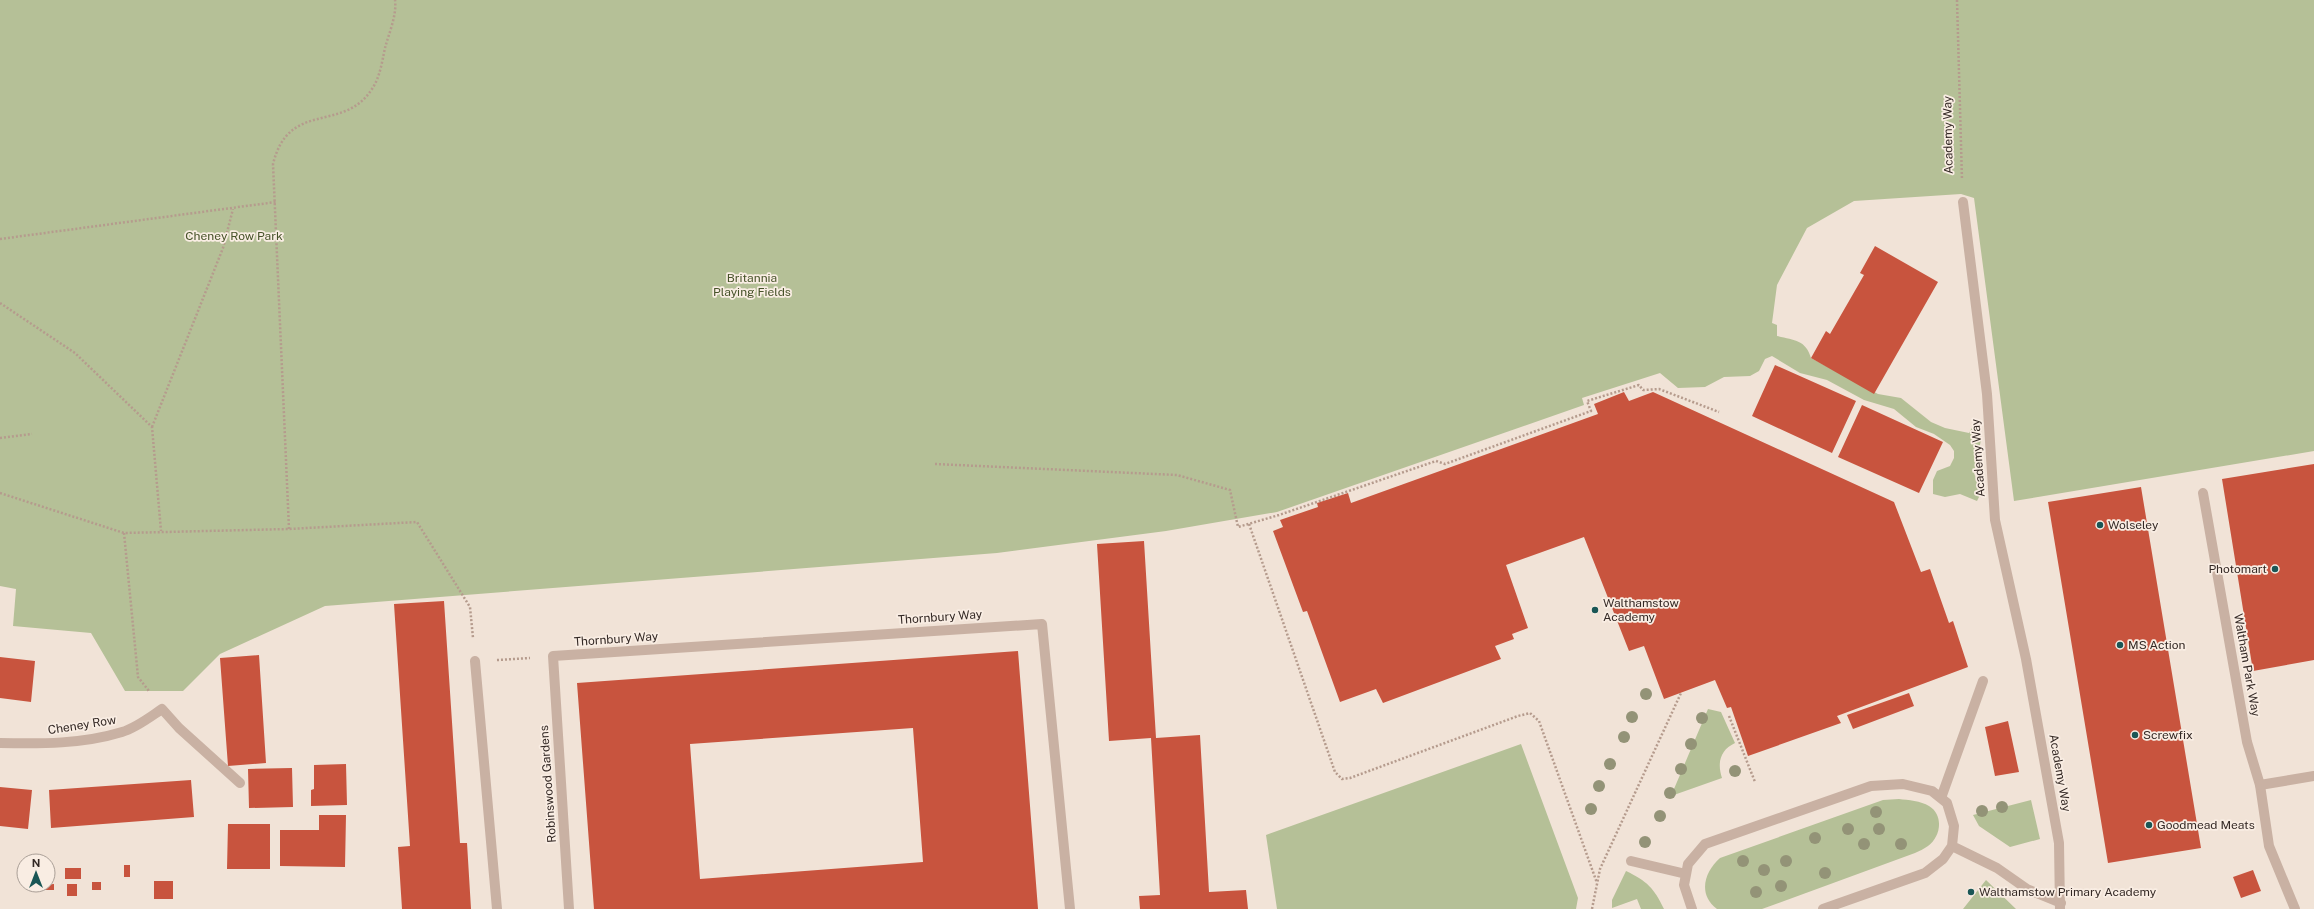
<svg xmlns="http://www.w3.org/2000/svg" width="2314" height="909" font-family="'Public Sans',sans-serif">
<style>
.green{fill:#b5c097}
.building{fill:#c8543e;fill-rule:evenodd}
.lines{fill:none;stroke-linecap:round;stroke-linejoin:round}
.path{stroke:#b59b8d;stroke-width:2.5;stroke-dasharray:2 2;stroke-linecap:butt}
.lane{stroke:#c9b1a3;stroke-width:10}
.street{stroke:#c9b1a3;stroke-width:10}
.tree{fill:#939377}
.poi-dot{fill:#1a5655;stroke:#f9ede3;stroke-width:1.5}
.labels{text-anchor:middle;dominant-baseline:central;stroke-width:3.5;stroke-linejoin:round;paint-order:stroke}
.street-label{font-size:12px;fill:#342925;stroke:#f9ede3}
.park-label{font-size:12px;fill:#465229;stroke:#f9ede3}
.poi-label{font-size:12px;fill:#342925;stroke:#f9ede3;text-anchor:start}
</style>
<rect width="100%" height="100%" fill="#f1e3d7"/>
<path class="green" d="M0,0H2314V451L2014,501L1974,198L1961,194L1854,201L1807,228L1777,285L1772,323L1777,325V336C1794,340 1806,340 1811,358L1878,394L1901,398L1931,422L1945,428L1969,433L1973,426L1979,425L1981,440L1974,473L1981,493L1977,501L1960,494L1945,497L1933,494V480L1937,471L1950,466L1954,458V451L1950,445L1934,434L1916,427L1894,409L1864,400L1827,380L1800,373L1772,356L1765,359L1759,371L1750,376L1724,377L1705,387L1678,388L1660,373L1582,398L1584,405L1277,512L1166,531L997,553L325,606L220,654L183,691H125L91,633L13,626L16,589L0,586Z
M1708,709L1721,712L1735,743C1720,750 1717,763 1722,778L1671,796Z
M1521,744L1578,898L1576,909H1277L1266,835Z
M1899,799C1908,800 1921,801 1929,806C1944,815 1941,837 1928,846C1924,849 1919,851 1915,853L1762,909H1717C1697,894 1705,871 1720,858L1883,800Z
M2031,800L2040,839L2010,847L1979,826L1973,815Z
M1626,871C1647,881 1654,888 1664,909H1641L1637,899L1612,908V900Z
M1986,880L2016,909H1963Z"/>
<path class="building" d="M1875,246L1938,282L1874,394L1811,358L1826,331L1830,334L1864,275L1860,273Z
M1775,365L1856,401L1832,453L1752,416Z
M1624,392L1629,401L1653,392L1894,502L1921,572L1930,569L1949,623L1953,621L1968,667L1837,716L1841,723L1748,756L1731,707L1727,708L1715,680L1664,699L1644,646L1629,651L1584,537L1506,565L1528,628L1512,634L1514,639L1495,646L1501,659L1383,703L1376,689L1340,702L1307,611L1303,612L1273,531L1283,527L1280,520L1318,507L1317,503L1348,493L1351,503L1598,414L1594,404Z
M1862,405L1943,442L1919,493L1838,457Z
M2314,464V660L2253,671L2222,479Z
M2141,487L2201,848L2108,863L2048,502Z
M1144,541L1156,738L1200,735L1209,892L1246,890L1248,909H1140L1139,896L1160,895L1151,738L1109,741L1097,544Z
M444,601L460,843H467L471,909H402L398,847L410,846L394,604Z
M1018,651L1038,909H594L577,683ZM913,728L923,862L700,879L690,744Z
M259,655L266,763L228,766L220,658Z
M0,657L35,661L31,702L0,698Z
M1909,693L1914,706L1853,729L1847,715Z
M2008,721L2019,772L1995,776L1985,727Z
M346,764L347,805L311,806V790L314,789V765Z
M292,768L293,807L249,808L248,769Z
M191,780L194,817L51,828L49,790Z
M0,787L32,790L28,829L0,826Z
M319,815H346L345,867L280,866V830H319Z
M228,824H270V869H227Z
M124,865H130V877H124Z
M65,868H81V879H65Z
M2253,870L2261,891L2241,898L2233,877Z
M154,881H173V899H154Z
M92,882H101V890H92Z
M54,884V890H43V885Z
M67,884H77V896H67Z"/>
<g class="lines">
<path class="path" d="M1957,0L1962,180
M0,239L276,202
M0,303L75,353L152,427L161,531
M152,427L223,248L233,209
M0,438L32,434
M935,464L1177,475L1230,490L1238,527L1279,515L1436,461L1445,464L1591,411L1587,401L1639,385L1643,390L1659,389L1719,412
M0,493L124,533L289,529L417,522L470,607L473,638
M1249,524L1335,772L1342,779L1350,778L1518,716L1530,713L1539,721L1597,883
M289,529L273,164C289,99 343,134 372,89C380,77 382,62 385,48C389,33 397,15 395,0
M124,533L138,677L149,691
M497,660L530,658
M1729,716L1755,782
M1592,909L1600,869L1681,693"/>
<path class="lane" d="M2203,493L2247,742L2260,785L2269,846L2295,909
M1941,798L1983,681
M1952,846L1997,868L2027,889L2061,903
M1631,861L1686,874
M1692,909L1684,885L1688,864L1705,844L1871,786L1903,784L1932,791L1947,803L1954,826L1952,846L1943,859L1925,873L1823,909"/>
<path class="street" d="M1963,202L1987,394L1995,520L2026,659L2059,843L2060,909
M475,661L497,909
M0,743C41,744 83,744 122,732C136,728 150,717 162,709L179,728L240,783
M2260,785L2314,776
M569,909L553,656L1042,624L1070,909"/>
</g>
<g class="tree">
<circle cx="1646" cy="694" r="6"/>
<circle cx="1632" cy="717" r="6"/>
<circle cx="1702" cy="718" r="6"/>
<circle cx="1624" cy="737" r="6"/>
<circle cx="1691" cy="744" r="6"/>
<circle cx="1610" cy="764" r="6"/>
<circle cx="1681" cy="769" r="6"/>
<circle cx="1735" cy="771" r="6"/>
<circle cx="1599" cy="786" r="6"/>
<circle cx="1670" cy="793" r="6"/>
<circle cx="2002" cy="807" r="6"/>
<circle cx="1591" cy="809" r="6"/>
<circle cx="1982" cy="811" r="6"/>
<circle cx="1876" cy="812" r="6"/>
<circle cx="1660" cy="816" r="6"/>
<circle cx="1848" cy="829" r="6"/>
<circle cx="1879" cy="829" r="6"/>
<circle cx="1815" cy="838" r="6"/>
<circle cx="1645" cy="842" r="6"/>
<circle cx="1864" cy="844" r="6"/>
<circle cx="1901" cy="844" r="6"/>
<circle cx="1743" cy="861" r="6"/>
<circle cx="1786" cy="861" r="6"/>
<circle cx="1764" cy="870" r="6"/>
<circle cx="1825" cy="873" r="6"/>
<circle cx="1781" cy="886" r="6"/>
<circle cx="1756" cy="892" r="6"/>
</g>
<g class="poi-dot">
<circle cx="2100" cy="525" r="4"/>
<circle cx="2275" cy="569" r="4"/>
<circle cx="1595" cy="610" r="4"/>
<circle cx="2120" cy="645" r="4"/>
<circle cx="2135" cy="735" r="4"/>
<circle cx="2149" cy="825" r="4"/>
<circle cx="1971" cy="892" r="4"/>
</g>
<g class="labels">
<g class="street-label">
<text transform="translate(1948 135) rotate(-91)">Academy Way</text>
<text transform="translate(1978 458) rotate(-94)">Academy Way</text>
<text transform="translate(940 617) rotate(-4)">Thornbury Way</text>
<text transform="translate(616 639) rotate(-4)">Thornbury Way</text>
<text transform="translate(2247 665) rotate(80)">Waltham Park Way</text>
<text transform="translate(82 725) rotate(-9)">Cheney Row</text>
<text transform="translate(2060 773) rotate(80)">Academy Way</text>
<text transform="translate(548 784) rotate(-94)">Robinswood Gardens</text>
</g>
<g class="park-label">
<text x="234" y="236">Cheney Row Park</text>
<text x="752" y="278">Britannia<tspan x="752" dy="14">Playing Fields</tspan></text>
</g>
<g class="poi-label">
<text x="2108" y="525">Wolseley</text>
<text x="2267" y="569" text-anchor="end">Photomart</text>
<text x="1603" y="603">Walthamstow<tspan x="1603" dy="14">Academy</tspan></text>
<text x="2128" y="645">MS Action</text>
<text x="2143" y="735">Screwfix</text>
<text x="2157" y="825">Goodmead Meats</text>
<text x="1979" y="892">Walthamstow Primary Academy</text>
</g>
</g>
<g transform="translate(36 873)"><circle r="19" fill="#f9ede3" stroke="#aa9f97"/>
<path d="M0-3L7 15L0 10L-7 15Z" fill="#1a5655"/>
<text y="-6" font-size="11" font-weight="bold" text-anchor="middle" fill="#342925">N</text>
</g>
</svg>
